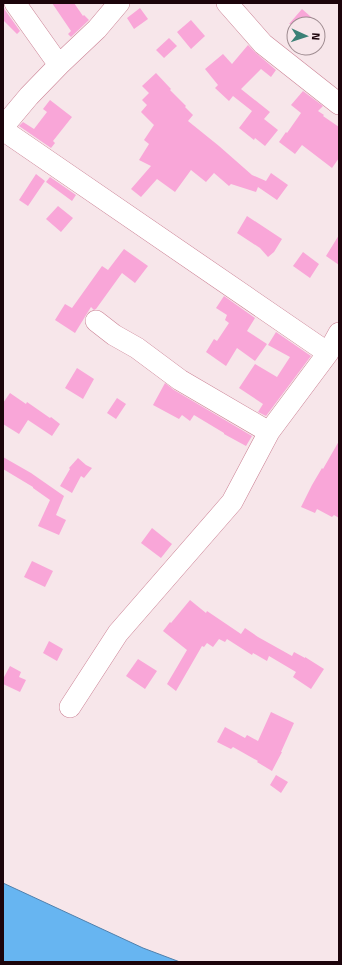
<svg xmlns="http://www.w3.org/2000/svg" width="342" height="965" font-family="'Titillium Web',sans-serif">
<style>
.water{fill:#67b5f1;stroke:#5080ac}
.building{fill:#f9a6d8}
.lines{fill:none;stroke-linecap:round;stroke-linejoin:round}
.minor-casing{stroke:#cc8396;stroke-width:22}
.minor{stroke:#fff;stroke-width:21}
</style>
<rect width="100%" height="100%" fill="#f7e6ea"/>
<path class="water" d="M3,883L143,948L180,962H3Z"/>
<path class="building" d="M52,3H74L83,16L84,15L89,20L71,37L68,34L71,31Z
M3,5L5,10L20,31L17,34L3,20Z
M140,8L148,19L134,29L127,18Z
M302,9L319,24H289Z
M191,20L205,36L191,49L177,32Z
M169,38L177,46L164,58L156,50Z
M248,45L256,53L276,70L271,77L261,69L241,89L270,112L264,119L278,130L265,146L255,138L254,140L239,128L252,111L233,96L229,101L215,88L218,85L205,69L223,54L232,64Z
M156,73L171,89L170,90L186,106L185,107L193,115L188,121L219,146L252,175L266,181L271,173L288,185L277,200L258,187L256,192L231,184L229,186L214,173L206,182L191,170L175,192L157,179L141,197L131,189L151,166L139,160L149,144L144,140L154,125L141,112L147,105L142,100L149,93L142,86Z
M303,91L323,106L318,111L324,115L323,116L339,127V158L332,168L302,145L295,154L279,142L286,132L287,133L301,113L291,105Z
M50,100L72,117L53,141L55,143L51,148L19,126L23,122L34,129L47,112L43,109Z
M36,174L45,181L28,206L19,200Z
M50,177L76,195L72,201L46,182Z
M58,206L73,218L61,232L46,219Z
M247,216L282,239L274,252L268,257L260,248L237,233Z
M339,235V265L326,256Z
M124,249L148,266L135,283L122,273L96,309L94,310L91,307L75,333L55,320L65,304L72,308L102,266L108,270Z
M303,252L319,264L310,278L293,266Z
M224,296L255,318L247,331L267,344L255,361L237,348L226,366L206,352L214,339L217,341L229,323L225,320L227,315L216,308Z
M276,332L311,356L266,416L258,412L263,404L239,388L255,364L277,377L290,357L268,345Z
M77,368L94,379L83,399L65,388Z
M165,383L174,390L252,436L246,446L224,434V433L194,415L190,421L182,415L179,419L153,405Z
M10,393L26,404L27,402L50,418L51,417L60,424L52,436L28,420L19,434L3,424V403Z
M117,398L126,404L116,419L107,413Z
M339,441V518L334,515L332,517L317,509L315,513L301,507L312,485L322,468L323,469Z
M3,457L31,473L64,496L56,515L66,520L59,535L38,526L50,500L33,488V487L3,469Z
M78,458L86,465L92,468L84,478L81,476L72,493L60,486L70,469L69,468Z
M152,528L172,544L161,558L141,543Z
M32,561L53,571L45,587L24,577Z
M190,600L206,613L207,611L241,634L245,628L258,637L292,656L294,652L305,658V657L324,669L311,689L293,677L296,672L269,656L267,661L253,653L252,655L227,639L225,642L219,639L213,647L207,643L204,647L202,646L176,691L167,684L187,650L163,631L170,622L171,623Z
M49,641L63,649L57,661L43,653Z
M138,659L157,671L145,689L126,676Z
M10,666L21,672L19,677L26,680L20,692L3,684V679Z
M271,712L294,723L281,752H282L272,771L257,762L258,761L233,747L231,749L217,742L225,727L245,738L247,735L258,741Z
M276,775L288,782L281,793L270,785Z"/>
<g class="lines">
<defs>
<path id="minor" d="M15,3L59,65
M227,3L263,44L339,104
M3,127L29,96L59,65L97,29L119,3
M3,130L328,353
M269,432L328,353L339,333
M70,707L118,633L232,502L269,432L180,380L137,348L114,335L96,321"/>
</defs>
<use href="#minor" class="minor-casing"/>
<use href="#minor" class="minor"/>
</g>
<rect width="342" height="965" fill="none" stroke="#1c040b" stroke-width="8"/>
<g transform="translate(306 36) rotate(93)"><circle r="19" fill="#f7e6ea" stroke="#9f8c91"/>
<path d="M0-3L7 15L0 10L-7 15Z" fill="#3b8076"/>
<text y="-6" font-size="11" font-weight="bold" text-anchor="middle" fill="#1c040b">N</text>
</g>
</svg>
